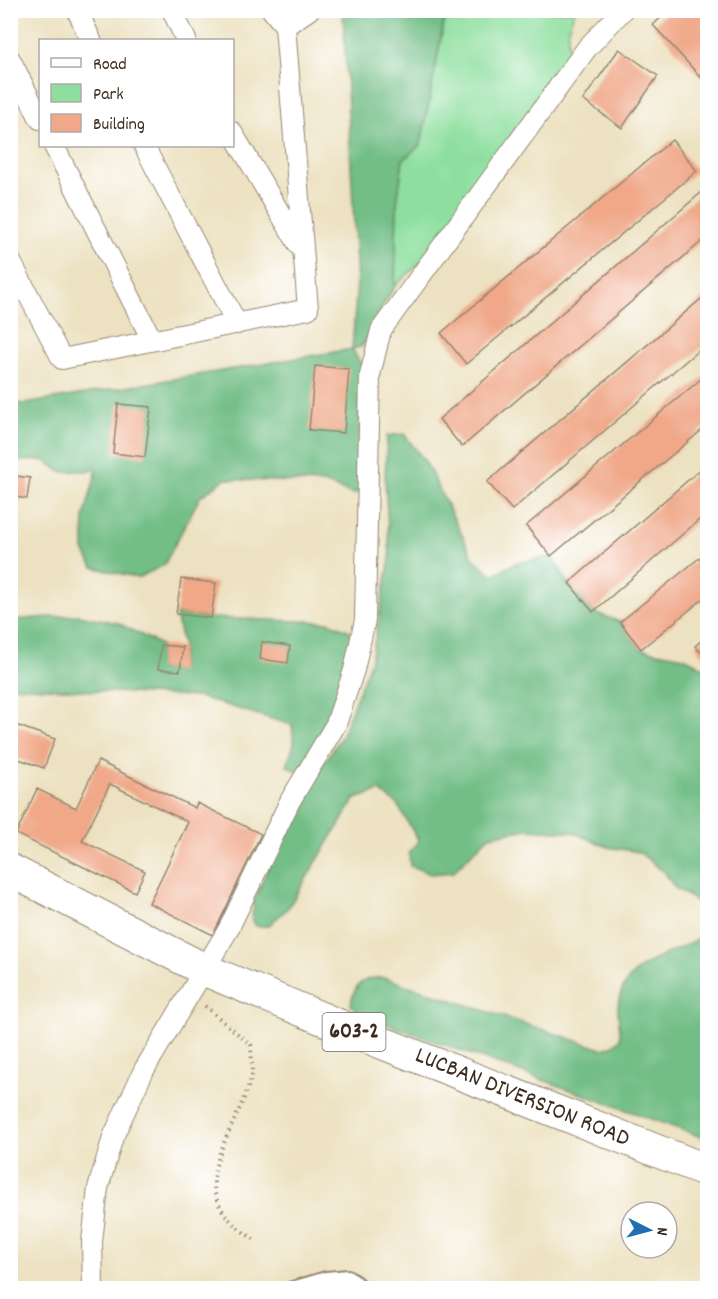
<svg xmlns="http://www.w3.org/2000/svg" width="718" height="1299" font-family="Dekko,sans-serif">
<style>
.green{fill:#8edf9f;stroke:#64845e;stroke-width:1.5}
.forest{fill:#72be86;stroke:#567452;stroke-width:1.5}
.building{fill:#f0a889}
.lines{fill:none;stroke-linecap:round;stroke-linejoin:round}
.service-casing{stroke:#94866f;stroke-width:14}
.minor-casing{stroke:#94866f;stroke-width:22}
.primary-casing{stroke:#94866f;stroke-width:34}
.path{stroke:#94866f;stroke-width:4;stroke-dasharray:1.5 4.5;stroke-linecap:butt}
.service{stroke:#fff;stroke-width:10}
.minor{stroke:#fff;stroke-width:20}
.primary{stroke:#fff;stroke-width:32}
.labels{text-anchor:middle;dominant-baseline:central;stroke-width:5;stroke-linejoin:round;paint-order:stroke}
.shield{fill:#fff;stroke:#766a62;stroke-width:1.5}
.shield-label{font-size:22px;font-weight:bold;fill:#3b2a1e}
.street-label{font-size:24px;fill:#3b2a1e;stroke:#fff}
</style>
<rect width="100%" height="100%" fill="#fff"/>
<filter id="ink" filterUnits="userSpaceOnUse"><feTurbulence type="fractalNoise" baseFrequency=".0167" numOctaves="2"/><feDisplacementMap in="SourceGraphic" scale="12" xChannelSelector="R" yChannelSelector="G"/><feConvolveMatrix kernelMatrix="1 2 1 2 8 2 1 2 1" color-interpolation-filters="sRGB"/></filter>
<filter id="wash" filterUnits="userSpaceOnUse"><feTurbulence type="fractalNoise" baseFrequency=".008" numOctaves="4" result="noise"/><feDisplacementMap in="SourceGraphic" scale="24" xChannelSelector="R" yChannelSelector="G"/><feGaussianBlur stdDeviation="1.35" result="paint"/><feColorMatrix in="noise" values="0 0 0 0 0 0 0 0 0 0 0 0 0 0 0 0 0 1.4 0 .05"/><feComposite in="paint" operator="in"/></filter>
<g filter="url(#wash)">
<rect width="100%" height="100%" fill="#ece1c0"/>
<path class="green" d="M446,11H575C567,27 566,38 571,56L427,256L395,286L397,203L403,160L421,144Z"/>
<path class="forest" d="M343,11H446L421,144L403,160L397,203L395,286L380,310L363,346L352,349L362,366L359,405L361,491L353,494L323,483L225,479L200,497L164,565L138,578L93,567L84,550V517L97,470L61,472L44,460L19,461L11,465L10,402L24,404L352,349L357,282Z
M404,434L426,463L474,559L493,575L516,563L551,556L569,584L593,612L620,622L641,649L684,657L707,669V901H696L675,888L665,873L639,852L608,847L572,832L528,829L489,836L453,872L431,874L410,866L409,852L419,841L397,804L380,791L355,799L288,908L268,926H256L252,918L254,901L274,854L303,795L341,737L371,660L390,559L385,480L387,436Z
M176,614L211,618L329,622L350,631L353,639L337,713L301,773L287,766L294,744L292,725L199,697L11,686L10,620L79,615L118,623L161,645L159,669L180,671L183,647Z
M707,933V1139L359,1014L351,1005C353,984 364,976 385,978L602,1049L614,1045L620,1039C621,1028 617,1017 618,1006C623,959 676,956 707,933Z"/>
<g id="blocks">
<path class="building" d="M669,10H708V85L653,25Z
M619,49L658,76L622,128L583,100Z
M672,140L697,171L466,364L441,333Z
M703,191L708,197V236L462,447L439,419Z
M708,293V342L512,510L487,482Z
M315,366L349,369L344,433L309,430Z
M708,373V425L551,556L526,526Z
M118,404L151,407L145,457L113,453Z
M708,463V512L593,612L569,583Z
M10,475L30,478L27,499L10,496Z
M708,551V595L641,649L620,622Z
M181,579L216,583L211,618L176,614Z
M708,635V660L695,646Z
M262,642L290,646L288,663L260,659Z
M161,645L183,647L180,671L158,669Z
M10,723L55,739L44,768L10,756Z
M98,761L195,808L197,803L261,834L213,935L149,903L188,822L110,784L82,841L145,871L135,892L16,834L37,789L76,808Z"/>
</g>
</g>
<g filter="url(#ink)">
<use href="#blocks" fill-opacity="0" stroke="#94866f" stroke-width="1.5"/>
<g class="lines">
<defs>
<path id="service" d="M289,1288L326,1277L348,1275L364,1288"/>
<path id="minor" d="M77,10L91,40
M172,10L186,40
M285,26L309,10
M10,59L40,119
M232,132L300,247
M54,146L152,340
M144,146L237,324
M10,260L62,359L308,309L285,26L272,10
M93,1288L92,1242L98,1188L113,1137L144,1070L228,930L290,801L336,724L354,670L365,620L370,375L381,330L587,48L623,10"/>
<path id="primary" d="M10,870L205,970L357,1033L708,1171"/>
</defs>
<use href="#service" class="service-casing"/>
<use href="#minor" class="minor-casing"/>
<use href="#primary" class="primary-casing"/>
<path class="path" d="M205,1006L251,1045C251,1056 254,1072 250,1082C229,1146 177,1193 257,1241"/>
<use href="#service" class="service"/>
<use href="#minor" class="minor"/>
<use href="#primary" class="primary"/>
</g>
</g>
<g class="labels">
<rect class="shield" x="322.5" y="1013" width="63" height="38" rx="4.5"/>
<g class="shield-label">
<text x="354" y="1032">603-2</text>
</g>
<g class="street-label">
<text transform="translate(522 1098) rotate(22)">LUCBAN DIVERSION ROAD</text>
</g>
</g>
<rect width="718" height="1299" fill="none" stroke="#fff" stroke-width="36"/>
<rect x="39" y="39" width="195" height="108" fill="#ffffff" stroke="#b1aaa5" stroke-width="1.5"/>
<rect x="51" y="58" width="30" height="9" fill="#ffffff" stroke="#b1aaa5" stroke-width="1.5"/>
<text x="93" y="69" font-size="18" fill="#3b2a1e">Road</text>
<rect x="51" y="84" width="30" height="18" fill="#8edf9f" stroke="#b1aaa5" stroke-width="1.5"/>
<text x="93" y="99" font-size="18" fill="#3b2a1e">Park</text>
<rect x="51" y="114" width="30" height="18" fill="#f0a889" stroke="#b1aaa5" stroke-width="1.5"/>
<text x="93" y="129" font-size="18" fill="#3b2a1e">Building</text>
<g transform="translate(649 1230) rotate(96)"><circle r="28" fill="#ffffff" stroke="#b1aaa5" stroke-width="1.5"/>
<path d="M0-4.5L10 22L0 15L-10 22Z" fill="#1f6fb2"/>
<text y="-9" font-size="16" font-weight="bold" text-anchor="middle" fill="#3b2a1e">N</text>
</g>
</svg>
